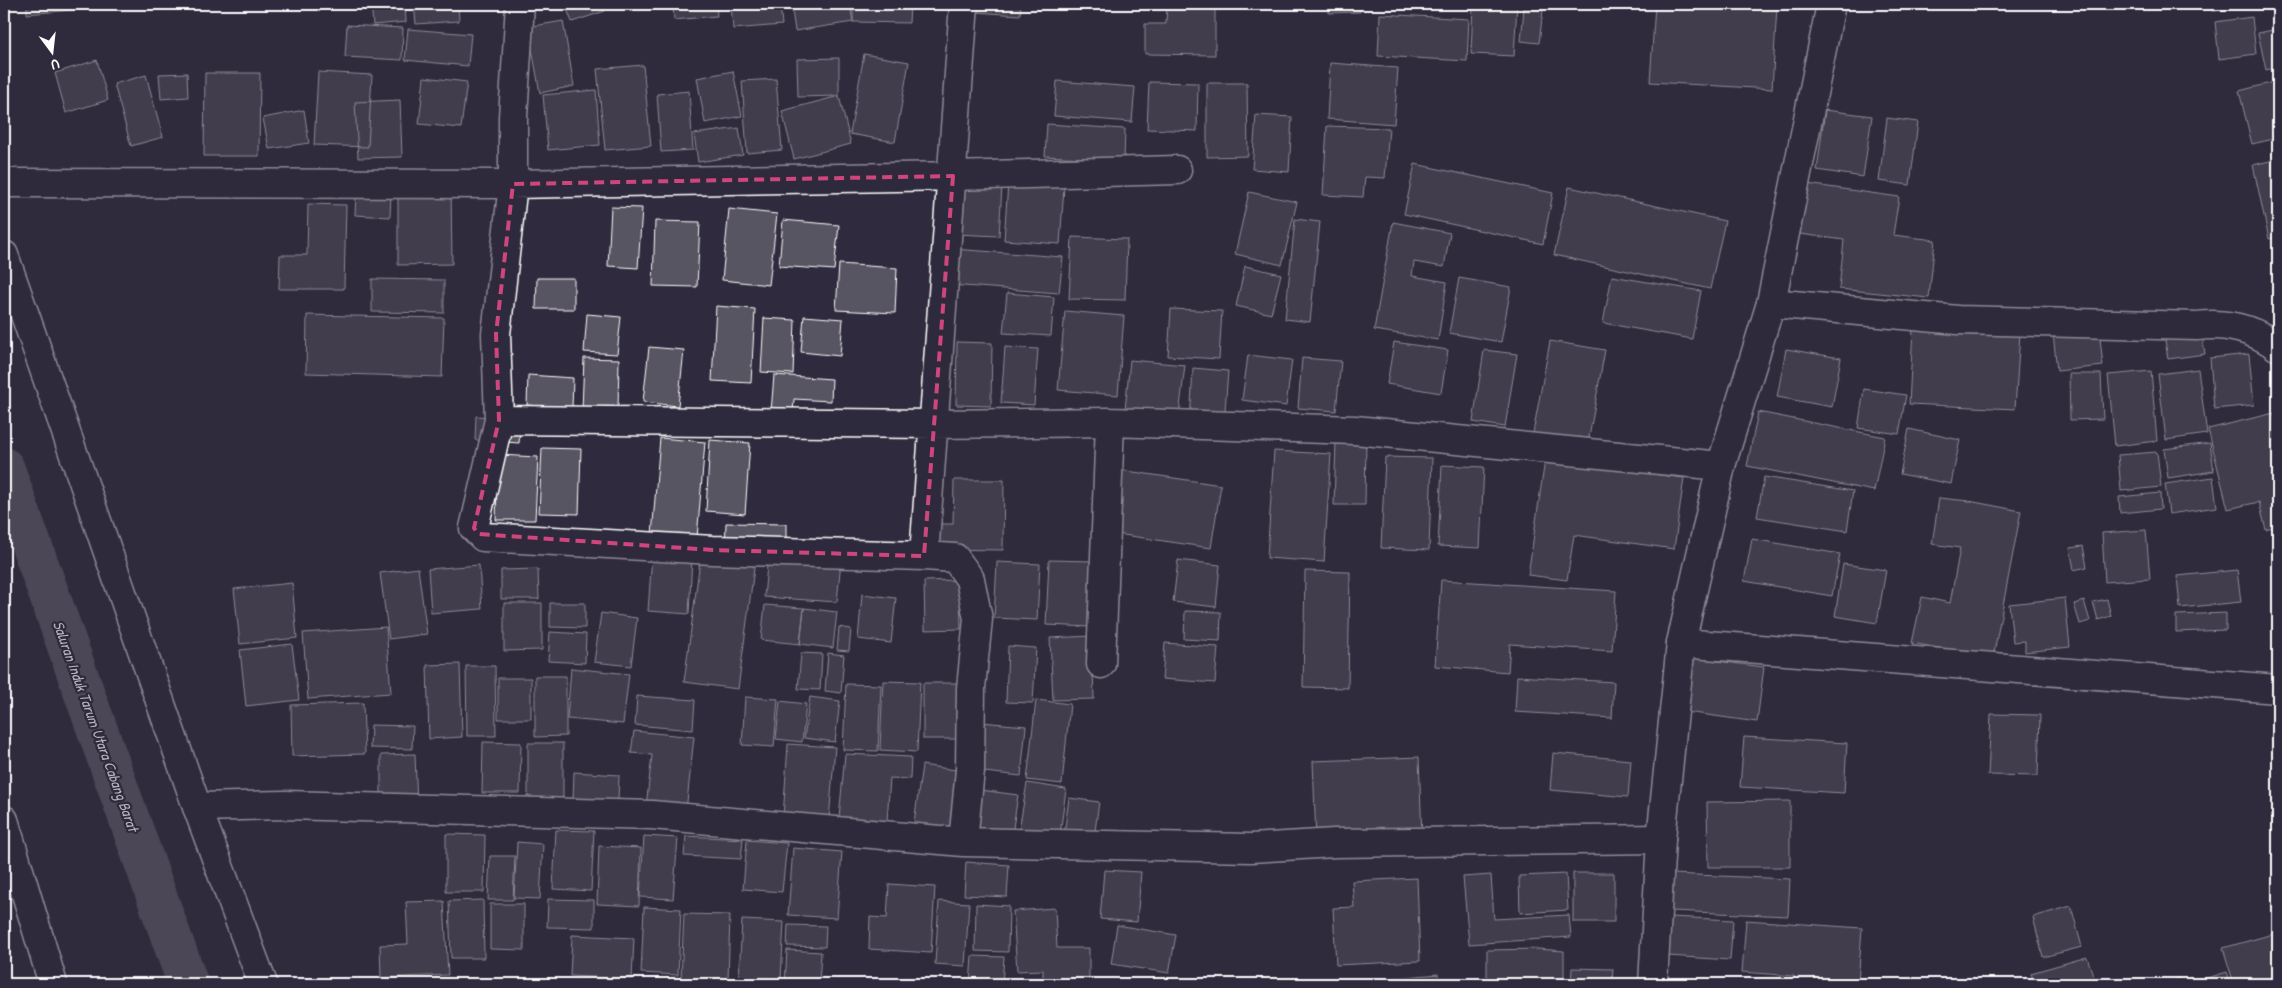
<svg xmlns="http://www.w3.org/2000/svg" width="2282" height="988" font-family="'Patrick Hand',sans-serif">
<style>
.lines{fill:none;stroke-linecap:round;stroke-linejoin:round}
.canal{stroke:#6d6a77;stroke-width:41}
.building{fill:#595564;stroke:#fff}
.minor-casing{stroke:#fff;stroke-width:31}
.tertiary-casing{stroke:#fff;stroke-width:31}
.primary-casing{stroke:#fff;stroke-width:31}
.minor{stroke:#2f2a3d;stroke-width:28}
.tertiary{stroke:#2f2a3d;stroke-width:28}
.primary{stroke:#2f2a3d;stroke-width:28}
.marked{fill:none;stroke:#ce467c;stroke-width:4;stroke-dasharray:10 6;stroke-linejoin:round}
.labels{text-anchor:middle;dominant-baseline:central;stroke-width:4.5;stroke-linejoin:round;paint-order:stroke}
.water-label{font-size:15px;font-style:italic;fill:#b6b4bb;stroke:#2f2a3d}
</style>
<rect width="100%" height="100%" fill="#2f2a3d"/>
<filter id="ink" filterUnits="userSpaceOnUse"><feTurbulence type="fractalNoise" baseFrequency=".02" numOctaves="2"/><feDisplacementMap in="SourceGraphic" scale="10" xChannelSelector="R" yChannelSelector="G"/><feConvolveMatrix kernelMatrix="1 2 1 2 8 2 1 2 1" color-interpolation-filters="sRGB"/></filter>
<g filter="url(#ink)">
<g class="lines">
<path class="canal" d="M4,468L188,984"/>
</g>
<path class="building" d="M27,4H107V7L27,14Z
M371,4H405L406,22L373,25Z
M414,4H458L459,21L416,24Z
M565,4H602L605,11L572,22Z
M673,4H716L717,16L674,20Z
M731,4H780L782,25L733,29Z
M791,4H850L853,22L795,31Z
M853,4H910L909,23L853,22Z
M973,4H1021L1020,15L973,12Z
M1167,4H1215V55L1145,54V24H1166Z
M1329,4H1360V12L1329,13Z
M1473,4H1517L1514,56L1471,54Z
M1655,4L1777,7L1772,89L1650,82Z
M2211,4H2278V6L2212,11Z
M1524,8L1543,10L1539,43L1521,41Z
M1380,14L1469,19L1467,61L1378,56Z
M2252,17L2256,54L2219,59L2215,22Z
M563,21L574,86L540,93L528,27Z
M347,25L403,28L402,60L345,57Z
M408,29L471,34L468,66L405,60Z
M2278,29V67L2266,70L2258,33Z
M864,54L909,62L895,142L850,134Z
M839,58V96L798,97L797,59Z
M97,60L108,100L66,113L55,73Z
M1330,63L1398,68L1394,124L1327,119Z
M643,65L651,146L605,150L597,69Z
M733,71L742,116L705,123L697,78Z
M318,72L372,75L368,147L314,145Z
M187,73L188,97L161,99L159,74Z
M205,73H260L259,156H204Z
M146,75L163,137L131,146L114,84Z
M424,77L467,82L461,128L419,124Z
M776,79L782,150L747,153L742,81Z
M1057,81L1135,87L1132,122L1054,116Z
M2278,81V138L2252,144L2239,91Z
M1149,82L1198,83L1197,131L1147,129Z
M1207,83H1247L1248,156L1207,157Z
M596,90L600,145L548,150L543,95Z
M689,91L693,150L661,152L657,94Z
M839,96L851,144L794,159L782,111Z
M400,100L402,157L358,158L355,102Z
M304,110L309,143L269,149L263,118Z
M1825,110L1872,116L1863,177L1817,170Z
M1256,115L1292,117L1289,172L1252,169Z
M1887,118L1918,122L1910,185L1879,181Z
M1047,124L1125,129L1124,160L1045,156Z
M1327,126L1389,128L1385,178L1365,177L1363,197L1323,195Z
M739,128L743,155L698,162L694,134Z
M2278,159V237L2269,239L2253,165Z
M1415,164L1553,193L1543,244L1404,214Z
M1008,183L1064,187L1060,244L1004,240Z
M958,184L1002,186L999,236L955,234Z
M1807,184L1899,197L1893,235L1935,240L1929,298L1839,289L1844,240L1800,234Z
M451,187L452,264L398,265V188Z
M1569,187L1725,221L1710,289L1554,255Z
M356,192L391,193L390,217L355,215Z
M1249,192L1297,202L1282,265L1235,254Z
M308,204L346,205L344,289H279L280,255H307Z
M611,207L642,208L638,268L608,266Z
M729,209L777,214L769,285L722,280Z
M1295,219L1320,222L1310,322L1285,319Z
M783,220L839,225L834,270L779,266Z
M655,221L700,222L697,287L653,286Z
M1393,222L1450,233L1444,267L1414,262L1412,276L1447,282L1438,340L1374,330Z
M1072,237L1127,239L1125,300L1069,299Z
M953,249L1063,257L1059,293L950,285Z
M839,264L897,268L895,313L836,310Z
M1245,266L1281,274L1271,314L1236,306Z
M1612,276L1701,291L1692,339L1603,323Z
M537,278H574V309H536Z
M1459,278L1511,287L1501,342L1449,333Z
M372,279L444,280V313L372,312Z
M1007,293L1054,297L1051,336L1003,333Z
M716,306L755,309L751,383L712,381Z
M1171,309L1222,311L1219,359L1168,356Z
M1065,311L1124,316L1118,395L1058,390Z
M587,314L621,317L617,354L584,352Z
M307,315L444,318L442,377L306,373Z
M804,316L843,319L840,356L801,352Z
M764,318L795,320L793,374L761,372Z
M2099,328L2103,366L2057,371L2053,333Z
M1913,329L2020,334L2015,409L1909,404Z
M2202,335L2205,354L2168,359L2165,340Z
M1550,341L1605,350L1588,443L1533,433Z
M957,342L992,343L991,406L956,405Z
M1394,342L1448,350L1441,393L1387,384Z
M649,347L684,350L678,406L643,402Z
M1005,347L1038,349L1034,405L1001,403Z
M1786,349L1841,358L1832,407L1777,397Z
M1484,350L1517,354L1505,427L1473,422Z
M2249,354L2254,405L2214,409L2210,358Z
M1248,355L1292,360L1286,406L1242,400Z
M584,358L619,359L618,411L582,410Z
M1302,358L1341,361L1336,411L1298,408Z
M1130,360L1185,365L1179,416L1125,410Z
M1193,368L1228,371L1224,424L1190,422Z
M2198,369L2207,434L2166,440L2158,374Z
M2151,371L2157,441L2115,446L2108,375Z
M2069,374H2101L2103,419L2070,420Z
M528,375L573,378L572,408L527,405Z
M774,375L832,379L831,401L794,399L793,413L771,412Z
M1864,389L1906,395L1899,434L1858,428Z
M1758,412L1885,437L1874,491L1747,466Z
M2274,413L2278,431V526L2266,530L2259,502L2228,509L2208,429Z
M476,416L521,419L519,443L475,440Z
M1909,429L1960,440L1951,484L1900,474Z
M660,438L705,442L697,538L652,535Z
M710,440L750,443L745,514L706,511Z
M1336,441L1366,442L1365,505H1334Z
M2210,443L2214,471L2168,478L2164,449Z
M542,448L581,449L579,514L539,513Z
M1274,451L1331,454L1324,562L1267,558Z
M2157,452L2161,487L2121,491L2118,455Z
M498,455L538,457L535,520H496Z
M1385,457L1432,458L1429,550L1381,548Z
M1545,460L1684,478L1674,549L1574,535L1567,580L1528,575Z
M1442,465L1484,467L1480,548L1438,546Z
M1120,470L1221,485L1211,548L1110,533Z
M1764,477L1853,491L1847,531L1757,517Z
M2213,477L2217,507L2169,514L2165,484Z
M954,480H1004L1003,550L934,549V524H953Z
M2160,493L2161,509L2120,513L2119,497Z
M1939,498L1969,501L2021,511L1993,658L1912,643L1922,597L1950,603L1960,548L1932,544Z
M726,523L786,524V549L725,548Z
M2146,530L2150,579L2105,582L2102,533Z
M1752,539L1840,554L1832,596L1744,581Z
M2083,546L2087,567L2074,570L2070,548Z
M701,553L755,561L738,689L684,682Z
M652,555L692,558L689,614L648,611Z
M768,555L841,561L837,602L764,597Z
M1049,560L1093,561L1091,627L1046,625Z
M1178,560L1220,565L1216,607L1173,602Z
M997,562L1040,564L1037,620L994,618Z
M1843,564L1886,570L1877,623L1835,616Z
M479,565L482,609L431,613L428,569Z
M418,568L427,634L389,639L380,573Z
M538,569L539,599H501V570Z
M2237,570L2241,602L2180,608L2177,576Z
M1305,571L1350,572L1348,688L1303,687Z
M960,580L961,629L925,630L924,581Z
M1441,580L1616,591L1612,651L1510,644L1508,672L1435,666Z
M292,583L297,638L240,644L234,589Z
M862,594L896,598L891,643L858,639Z
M2065,598L2070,647L2025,652V641L2013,642L2009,604Z
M2107,599L2111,616L2098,620L2093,602Z
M2084,601L2090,621L2080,624L2074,604Z
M504,603H542V650L504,651Z
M550,603H585V628L550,627Z
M765,605L804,608L800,644L761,640Z
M804,608L837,612L833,648L800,644Z
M1185,611L1221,612L1220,641L1184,639Z
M601,613L637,618L631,666L594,662Z
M2226,613V630L2176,632V615Z
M386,627L391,693L308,699L303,633Z
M839,627L851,629L849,651L837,650Z
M550,632L586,634L585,663L548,661Z
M1092,636L1094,699L1053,700L1050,638Z
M1165,643L1218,647L1215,683L1162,679Z
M292,644L299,700L246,706L240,650Z
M1008,646L1036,648L1033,703L1006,702Z
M801,653L822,654L820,690L798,689Z
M828,653L844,655L841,693L825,691Z
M1693,658L1764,667L1757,722L1686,712Z
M460,664L462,737L429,739L427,665Z
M466,666H495L496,736H467Z
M571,668L629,674L623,724L567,719Z
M535,676H566V736L535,737Z
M1517,676L1614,682L1612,718L1515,712Z
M498,678H531V719H498Z
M883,681L920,682L917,752L880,750Z
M923,683H967V739H923Z
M846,684L881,685L878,751L843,750Z
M637,696L695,700L693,730L635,725Z
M745,697L778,699L774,747L742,745Z
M810,697L840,701L835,742L804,738Z
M1036,700L1070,704L1062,784L1027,780Z
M780,701L806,704L802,742L776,739Z
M363,703L365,754L292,756L291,705Z
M1991,714L2040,715L2038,776L1988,775Z
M981,722L1026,726L1021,776L975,771Z
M371,725L413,726L412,749L370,748Z
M634,731L694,737L686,811L646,807L652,755L631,753Z
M1744,737L1847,743L1844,793L1740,787Z
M483,742L521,743L520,793H482Z
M528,743H563V805H528Z
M788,744L835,747L829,820L783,818Z
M1553,753L1631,760L1628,797L1550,790Z
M415,754L417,805L381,806V755Z
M845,754L911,757L910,779L890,778L887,821L839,818Z
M1419,757L1422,837L1316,841L1313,761Z
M922,765L962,771L953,835L913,830Z
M574,772L619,775L618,801L573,799Z
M1027,783L1066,789L1059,842L1018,836Z
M980,790L1018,795L1011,841L974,835Z
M1069,798L1099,802L1094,838L1064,835Z
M1790,801V867H1708L1707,802Z
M556,830L594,831L591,891L553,889Z
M446,834L485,835L484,892H446Z
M644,836L678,838L673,899L640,897Z
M686,836L743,839L741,859L684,856Z
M747,840L787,843L782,892L743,889Z
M517,842L543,844L540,899L514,898Z
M599,846L641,848L639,906L597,904Z
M793,848L842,852L837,918L788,915Z
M490,856H515L513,900H488Z
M966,862L1009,865L1007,897L964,895Z
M1104,870L1141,872L1137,922L1100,919Z
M1573,873H1614V922H1573Z
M1566,874L1568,910L1520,913L1519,876Z
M1672,874L1790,879L1788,916L1671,911Z
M1491,875L1494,919L1569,915L1571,937L1469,944L1463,877Z
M1417,878L1420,961L1336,965L1333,908L1354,907L1352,881Z
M889,884L935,887L931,953L869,949L870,917L887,918Z
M548,899L594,900V928L547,927Z
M483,900L484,958H451L449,901Z
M444,901L448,975L381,978L380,945L408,944L406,902Z
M939,901L969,903L965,966L935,964Z
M490,904H524V950L490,949Z
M976,904L1009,906L1008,952L975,951Z
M2071,906L2082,947L2043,957L2033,917Z
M644,907L681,909L678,975L641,973Z
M1055,908L1057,948H1089V984H1043V970L1017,971L1013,911Z
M684,914L730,915L728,980L681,979Z
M1671,917L1733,920L1730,960L1668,956Z
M742,920L784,922L781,979L739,977Z
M1746,920L1862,928L1858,984H1793L1794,976L1742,972Z
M788,925L826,926L825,947L787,946Z
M1117,925L1176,935L1169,973L1111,964Z
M2273,934L2278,954V984H2234L2223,948Z
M572,935L634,938L632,979L570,976Z
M1538,949L1564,951V984H1487V950Z
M787,950L821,952L819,984H785Z
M972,956L1004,957L1002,984H970Z
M2087,957L2096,984H2034L2031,973Z
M1572,968L1613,969L1612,984H1571Z
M2227,972L2231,984H2187Z
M1438,974L1439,984H1396L1395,978Z
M2179,978L2181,984H2156Z
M483,979L546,984H483Z
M1325,979L1326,984H1272V983Z"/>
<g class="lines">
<defs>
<path id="minor" d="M520,4L513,117V184L496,334L499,420L474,528L483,537L713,550L924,556
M4,183L513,184L953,176L1177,170
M1771,303L1958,320L2197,326C2227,322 2254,329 2278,347
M499,420L933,424L1110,422L1355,430L1721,466
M1681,643L2278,689
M1101,664L1110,422
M197,807L285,805L652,815L963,842L1251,848L1335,843L1661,839
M4,820L53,984
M963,842L970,770L971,688L978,619L970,579L955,558L924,556L964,4"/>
<path id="tertiary" d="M1653,984L1661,839L1681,643L1721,466L1771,303L1831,4"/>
<path id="primary" d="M4,255L197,807L263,984"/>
</defs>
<use href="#minor" class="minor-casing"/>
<use href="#tertiary" class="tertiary-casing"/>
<use href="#primary" class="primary-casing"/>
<use href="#minor" class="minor"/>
<use href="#tertiary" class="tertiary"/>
<use href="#primary" class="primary"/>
</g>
</g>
<path d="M0 0H2282V988H0ZM953,176L924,556L713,550L478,534L474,528L499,420L496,334L513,184Z" fill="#2f2a3d" fill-opacity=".55" fill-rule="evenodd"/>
<path class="marked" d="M953,176L924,556L713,550L478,534L474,528L499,420L496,334L513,184Z"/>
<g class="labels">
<g class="water-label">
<text transform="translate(96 726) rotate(70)">Saluran Induk Tarum Utara Cabang Barat</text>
</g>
</g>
<rect width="2282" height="988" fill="none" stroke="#2f2a3d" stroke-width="20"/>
<rect x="10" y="10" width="2262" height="968" fill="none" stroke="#fff" stroke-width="2" filter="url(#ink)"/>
<g transform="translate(52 52) rotate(165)" stroke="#2f2a3d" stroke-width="4" paint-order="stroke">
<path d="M0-4L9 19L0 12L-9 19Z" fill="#ffffff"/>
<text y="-8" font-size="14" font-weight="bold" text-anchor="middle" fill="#ffffff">U</text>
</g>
</svg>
